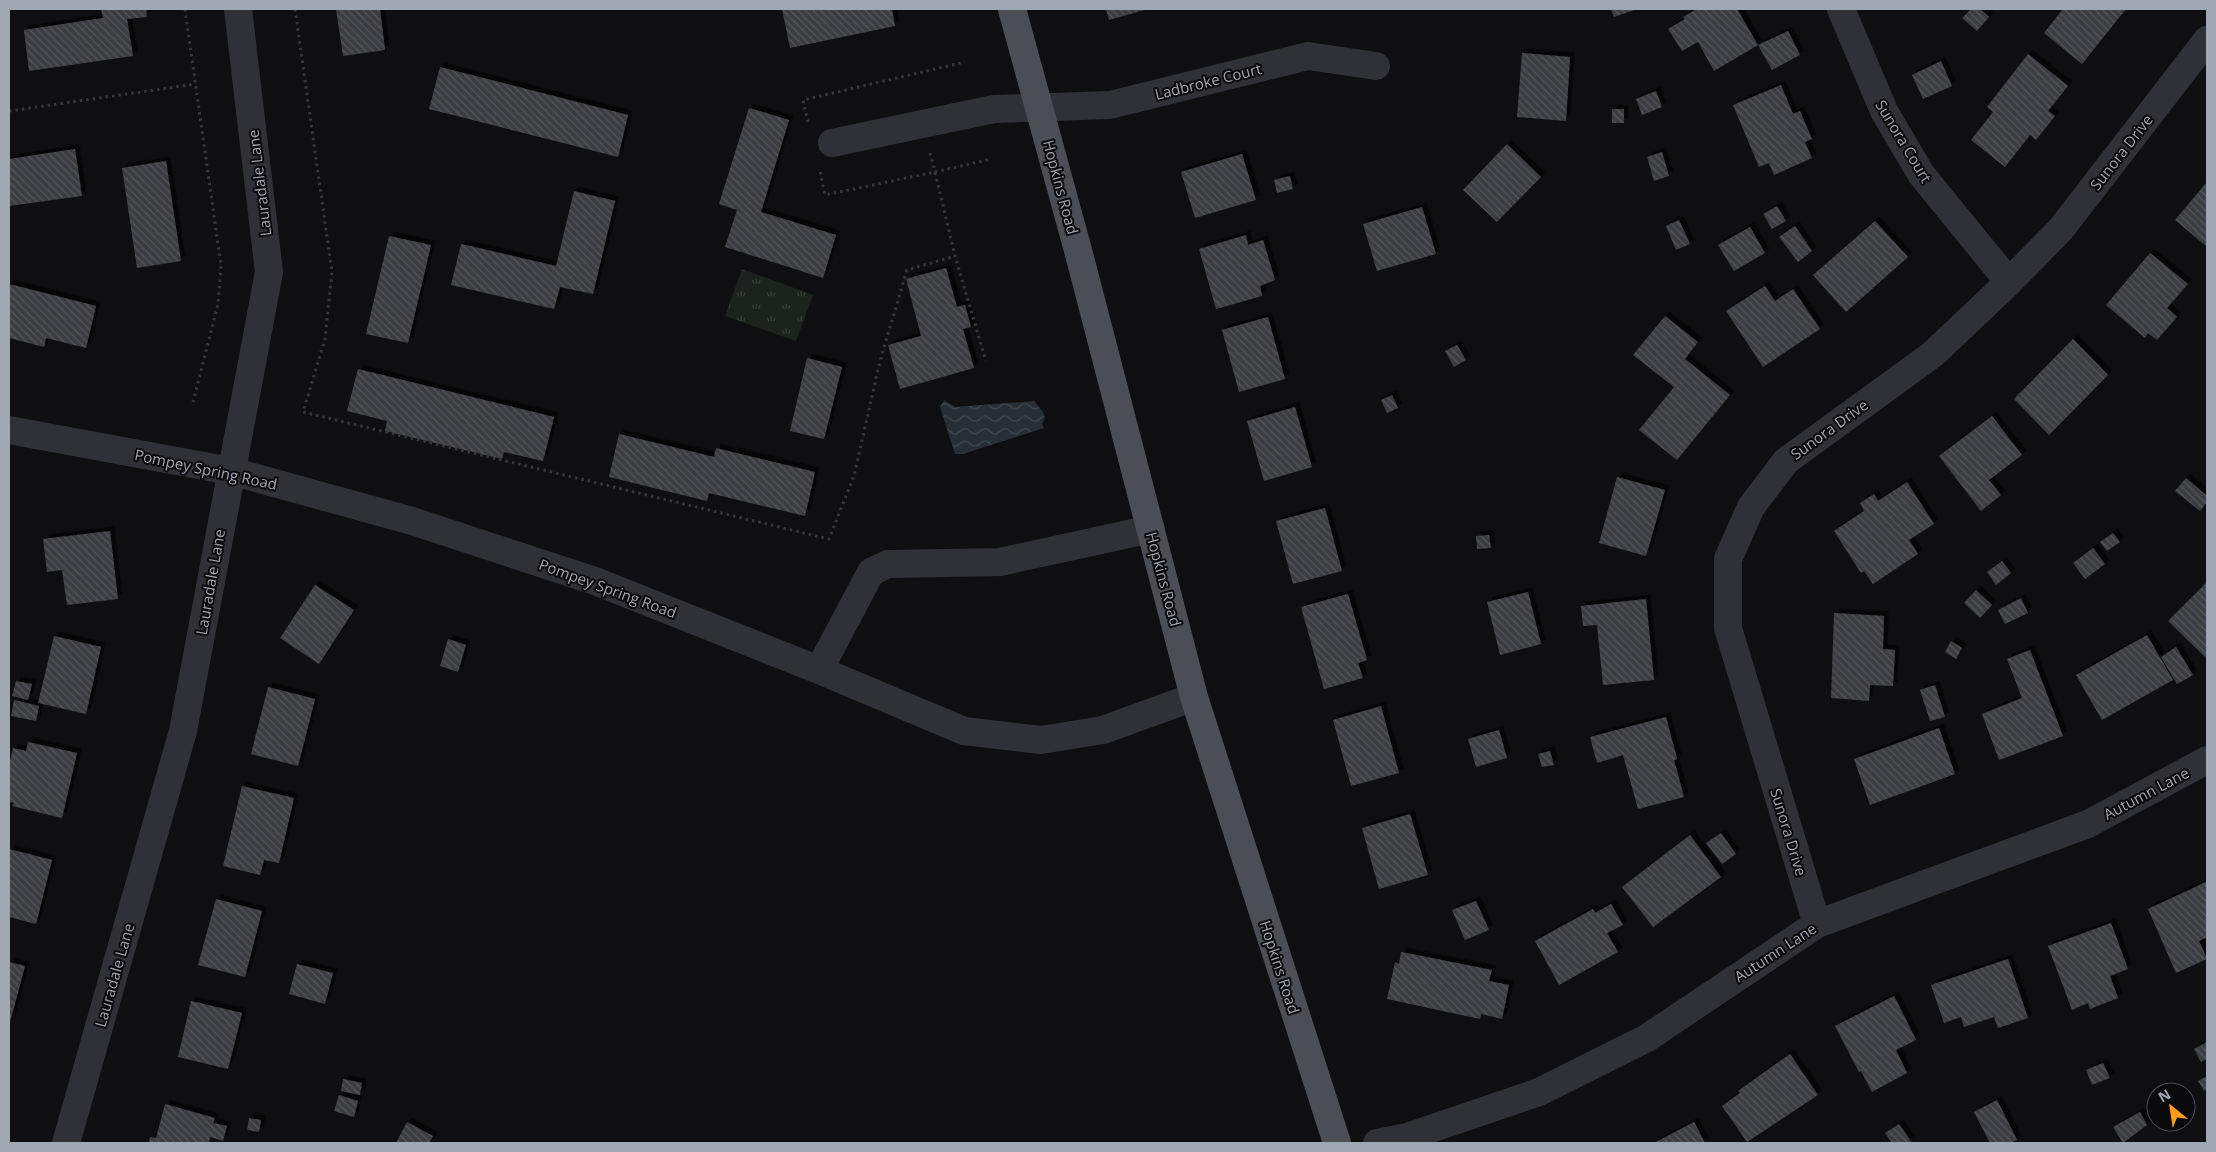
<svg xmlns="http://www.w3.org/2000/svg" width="2216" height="1152" font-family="'Open Sans',sans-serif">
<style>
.park{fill:url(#park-tufts)}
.water{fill:url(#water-waves)}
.building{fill:url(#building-back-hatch);filter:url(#shadow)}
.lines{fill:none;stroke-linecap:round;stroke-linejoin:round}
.path{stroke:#36383d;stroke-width:3;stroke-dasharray:2.5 4;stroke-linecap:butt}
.minor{stroke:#303136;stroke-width:28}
.major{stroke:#4c4e55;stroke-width:28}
.labels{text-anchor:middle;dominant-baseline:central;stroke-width:4;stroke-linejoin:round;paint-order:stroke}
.street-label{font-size:15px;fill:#9fa7b3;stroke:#0a0a0c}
</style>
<defs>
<pattern id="park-tufts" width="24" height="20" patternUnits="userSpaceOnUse" patternTransform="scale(1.25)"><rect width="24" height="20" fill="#1b231c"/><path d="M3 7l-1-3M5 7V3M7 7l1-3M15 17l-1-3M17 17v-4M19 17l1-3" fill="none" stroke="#39403b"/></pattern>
<pattern id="water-waves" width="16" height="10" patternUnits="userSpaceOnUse" patternTransform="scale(1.25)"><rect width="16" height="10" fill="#252f35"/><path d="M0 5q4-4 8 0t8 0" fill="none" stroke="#414a50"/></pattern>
<pattern id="building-back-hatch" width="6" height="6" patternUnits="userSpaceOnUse" patternTransform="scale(1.25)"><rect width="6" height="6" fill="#3b3d41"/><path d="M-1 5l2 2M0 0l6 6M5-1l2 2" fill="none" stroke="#54565a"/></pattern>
<filter id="shadow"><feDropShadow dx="4.5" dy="-4.5" stdDeviation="0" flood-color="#0009"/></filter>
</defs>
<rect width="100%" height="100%" fill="#0f0f11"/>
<path class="park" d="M742,269L813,295L796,341L725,316Z"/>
<path class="water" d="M944,400L955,407L1035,401C1039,410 1049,413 1042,424L1044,428L963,454H955L940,407Z"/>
<path class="building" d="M101,9H146L147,17L127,19L133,56L29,71L24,30L103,18Z
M336,9H380L385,50L343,56Z
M782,9H892L895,26L790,48Z
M1106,9H1148L1109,20Z
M1611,9H1637L1614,17Z
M1697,9H1737L1758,45L1714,71L1698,42L1682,51L1668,29L1685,19L1683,17Z
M1971,9H1980L1989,17L1977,31L1962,18Z
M2063,9H2126L2082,64L2044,33Z
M1788,31L1800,55L1772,70L1758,45Z
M1522,53L1570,57L1566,121L1517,117Z
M2028,54L2068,86L2048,111L2055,116L2036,140L2030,135L2005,167L1971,140L1993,112L1987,107Z
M1941,61L1952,86L1923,99L1912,75Z
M440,67L628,115L618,157L429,109Z
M1781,85L1793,114L1800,111L1812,139L1805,142L1812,158L1774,175L1769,163L1759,167L1733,105Z
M1656,91L1662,107L1642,115L1636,99Z
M749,108L789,120L761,212L836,235L823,278L725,247L737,210L719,204Z
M1612,109H1624V123H1612Z
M1507,144L1541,177L1497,222L1463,190Z
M75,149L82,196L9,206V159Z
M1662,152L1669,176L1654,181L1647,157Z
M1242,154L1256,200L1195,218L1181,172Z
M166,161L181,261L137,268L122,168Z
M1290,176L1293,189L1277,193L1274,180Z
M2207,182V247L2175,220Z
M574,191L615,201L593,294L560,287L554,309L451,285L461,244L556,266Z
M1777,206L1786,221L1772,229L1763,214Z
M1422,207L1436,254L1377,271L1363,224Z
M1679,220L1690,244L1676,250L1666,226Z
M1875,221L1908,257L1846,312L1813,275Z
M1795,226L1812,251L1798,262L1779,237Z
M1750,227L1765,253L1734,271L1718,245Z
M1246,235L1248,245L1263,240L1275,280L1260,286L1262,296L1216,309L1199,249Z
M389,236L431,245L408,343L366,334Z
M2150,253L2188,284L2167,308L2177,317L2157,340L2148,333L2145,338L2106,305Z
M946,268L957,307L965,305L971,327L963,329L974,368L900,389L888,345L921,336L906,279Z
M9,284L96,306L86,348L46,338L44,347L9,338Z
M1765,286L1775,301L1793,289L1820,329L1763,367L1726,311Z
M1665,316L1698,342L1685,359L1730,395L1677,460L1639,430L1674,387L1633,355Z
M1268,317L1285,379L1239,392L1222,330Z
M2073,339L2108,375L2049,435L2014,399Z
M1457,345L1466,360L1454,367L1445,351Z
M807,358L842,367L824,439L790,431Z
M358,369L554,417L543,461L504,452L502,459L385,431L387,421L347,411Z
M1392,395L1398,408L1387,413L1381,400Z
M1295,407L1312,467L1264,481L1247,421Z
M1992,416L2022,455L1989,480L2001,495L1981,511L1939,456Z
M619,434L714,457L716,448L815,472L805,516L709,493L707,501L609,477Z
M1617,477L1665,490L1646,556L1599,543Z
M2186,478L2207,496V502L2200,511L2175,491Z
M1907,482L1934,524L1909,540L1918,554L1873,584L1864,571L1861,573L1834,531L1864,511L1860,503L1874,494L1878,501Z
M1325,508L1342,571L1293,584L1276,521Z
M110,531L118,599L67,605L62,570L47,572L43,539Z
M2113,533L2120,542L2107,551L2100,542Z
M1489,535L1491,548L1477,549L1476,536Z
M2093,548L2105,564L2085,579L2073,563Z
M2002,561L2011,573L1996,585L1987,572Z
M2207,582V654L2205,657L2168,621Z
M315,585L354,610L319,664L280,638Z
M1976,590L1992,605L1980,618L1964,603Z
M1528,592L1541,644L1500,655L1487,602Z
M1348,594L1367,660L1358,663L1363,678L1324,689L1301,607Z
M2021,598L2028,613L2005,624L1998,610Z
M1646,599L1654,680L1603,685L1597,625L1583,626L1581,606Z
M1834,613L1884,616L1883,649L1895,650L1893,686L1870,685L1869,701L1831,698Z
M2147,635L2173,680L2102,720L2076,675Z
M54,636L101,647L86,714L38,703Z
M448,639L466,645L458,672L440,666Z
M1951,641L1962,648L1956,659L1945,652Z
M2176,647L2193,675L2177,684L2161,657Z
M2030,650L2063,736L1999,760L1982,714L2022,698L2007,659Z
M16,681L32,684L28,700L12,696Z
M1935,685L1945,717L1930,721L1920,690Z
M268,687L315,699L298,766L251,754Z
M14,700L39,706L36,721L11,716Z
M1381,706L1399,773L1351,786L1333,720Z
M1666,717L1677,759L1674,760L1684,797L1638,809L1623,755L1597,763L1590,737Z
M1939,728L1955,774L1870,805L1854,759Z
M1499,730L1507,758L1476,767L1468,739Z
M28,742L77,753L62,818L12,806L14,803L9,802V765L13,748L26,751Z
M1550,751L1554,765L1542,767L1538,754Z
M242,786L294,798L279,863L264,860L260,875L223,866Z
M1410,814L1428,875L1379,889L1362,828Z
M1721,833L1736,854L1722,864L1706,843Z
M1690,835L1721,877L1653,927L1622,887Z
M9,849L52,860L36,924L9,917Z
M2206,882L2207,937L2199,941L2207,959L2176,973L2148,909Z
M216,899L262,911L245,977L198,965Z
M1476,901L1489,930L1465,940L1452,910Z
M1611,904L1623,925L1607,933L1618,952L1559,985L1535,941L1593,909L1595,913Z
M2111,923L2128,969L2110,976L2118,998L2090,1009L2088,1003L2072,1010L2048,946Z
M1401,952L1492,970L1489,981L1509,985L1502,1019L1481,1014L1480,1019L1387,999L1395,962L1399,964Z
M2008,959L2028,1018L1998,1028L1994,1017L1964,1027L1961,1017L1944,1023L1931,985Z
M9,962L25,966L9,1026Z
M297,964L333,973L325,1004L289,994Z
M1894,996L1916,1040L1896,1050L1907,1073L1872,1092L1861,1071L1859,1072L1835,1026Z
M191,1001L242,1013L228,1069L178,1057Z
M2207,1042V1059L2201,1062L2194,1049Z
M1790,1054L1818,1095L1747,1142L1722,1106L1740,1093L1738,1091Z
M2103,1063L2110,1078L2092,1085L2086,1070Z
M2207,1076V1089L2204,1091L2198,1081Z
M343,1079L362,1083L360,1095L341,1091Z
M339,1095L358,1101L354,1117L334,1111Z
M1997,1100L2017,1140L2010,1143H1990L1974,1112Z
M165,1104L215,1118L213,1123L227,1126L223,1141L210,1137L209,1143H149L150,1137L156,1138Z
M2140,1112L2147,1125L2123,1143L2113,1127Z
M249,1118L261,1120L259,1132L247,1130Z
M407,1122L433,1136L429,1143H396Z
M1694,1122L1705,1143H1654Z
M1899,1124L1912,1143H1892L1885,1133Z"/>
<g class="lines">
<path class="path" d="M185,9L221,266L218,304L193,402
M295,9L332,272L325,339L303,412L829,539L854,476L880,361L907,270L955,256
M9,111L196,84
M808,122L803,100L965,62
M930,153L935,172L991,159
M820,172L825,195L935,172L955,256L986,361"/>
<path class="minor" d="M1841,9L1884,111L1921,174L2009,282
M832,143L994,109L1110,105L1308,56L1376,66
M9,430L231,471L412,521L595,581L819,670L964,731L1041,740L1103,730L1194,697
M819,670L871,572L888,564L1000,562L1151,529
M1817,924L1728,628V559L1751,507L1786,461L1933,354L2009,282L2061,229L2207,40
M66,1143L183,731L269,272L238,9
M1377,1143L1407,1137L1539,1092L1647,1038L1817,924L2088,824L2207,760"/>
<path class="major" d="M1012,9L1079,254L1194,697L1337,1143"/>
</g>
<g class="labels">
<g class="street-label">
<text transform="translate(1208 81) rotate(-14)">Ladbroke Court</text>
<text transform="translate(1904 141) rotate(59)">Sunora Court</text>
<text transform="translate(2121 152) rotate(-52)">Sunora Drive</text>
<text transform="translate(259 183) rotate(-97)">Lauradale Lane</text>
<text transform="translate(1061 187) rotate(75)">Hopkins Road</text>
<text transform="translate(1829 429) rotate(-36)">Sunora Drive</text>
<text transform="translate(206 469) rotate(12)">Pompey Spring Road</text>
<text transform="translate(1164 579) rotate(75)">Hopkins Road</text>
<text transform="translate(210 582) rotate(-80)">Lauradale Lane</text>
<text transform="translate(608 588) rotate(20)">Pompey Spring Road</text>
<text transform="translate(2146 793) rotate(-28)">Autumn Lane</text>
<text transform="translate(1789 832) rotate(73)">Sunora Drive</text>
<text transform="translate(1775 952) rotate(-33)">Autumn Lane</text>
<text transform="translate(1280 967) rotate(72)">Hopkins Road</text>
<text transform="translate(114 975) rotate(-74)">Lauradale Lane</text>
</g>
</g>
<rect width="2216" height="1152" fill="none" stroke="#9fa7b3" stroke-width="20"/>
<g transform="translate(2171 1107) rotate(330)"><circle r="24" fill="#0a0a0c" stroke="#46494f"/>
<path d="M0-4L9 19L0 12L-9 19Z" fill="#ff9d19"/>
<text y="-8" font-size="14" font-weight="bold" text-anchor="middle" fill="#9fa7b3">N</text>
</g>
</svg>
